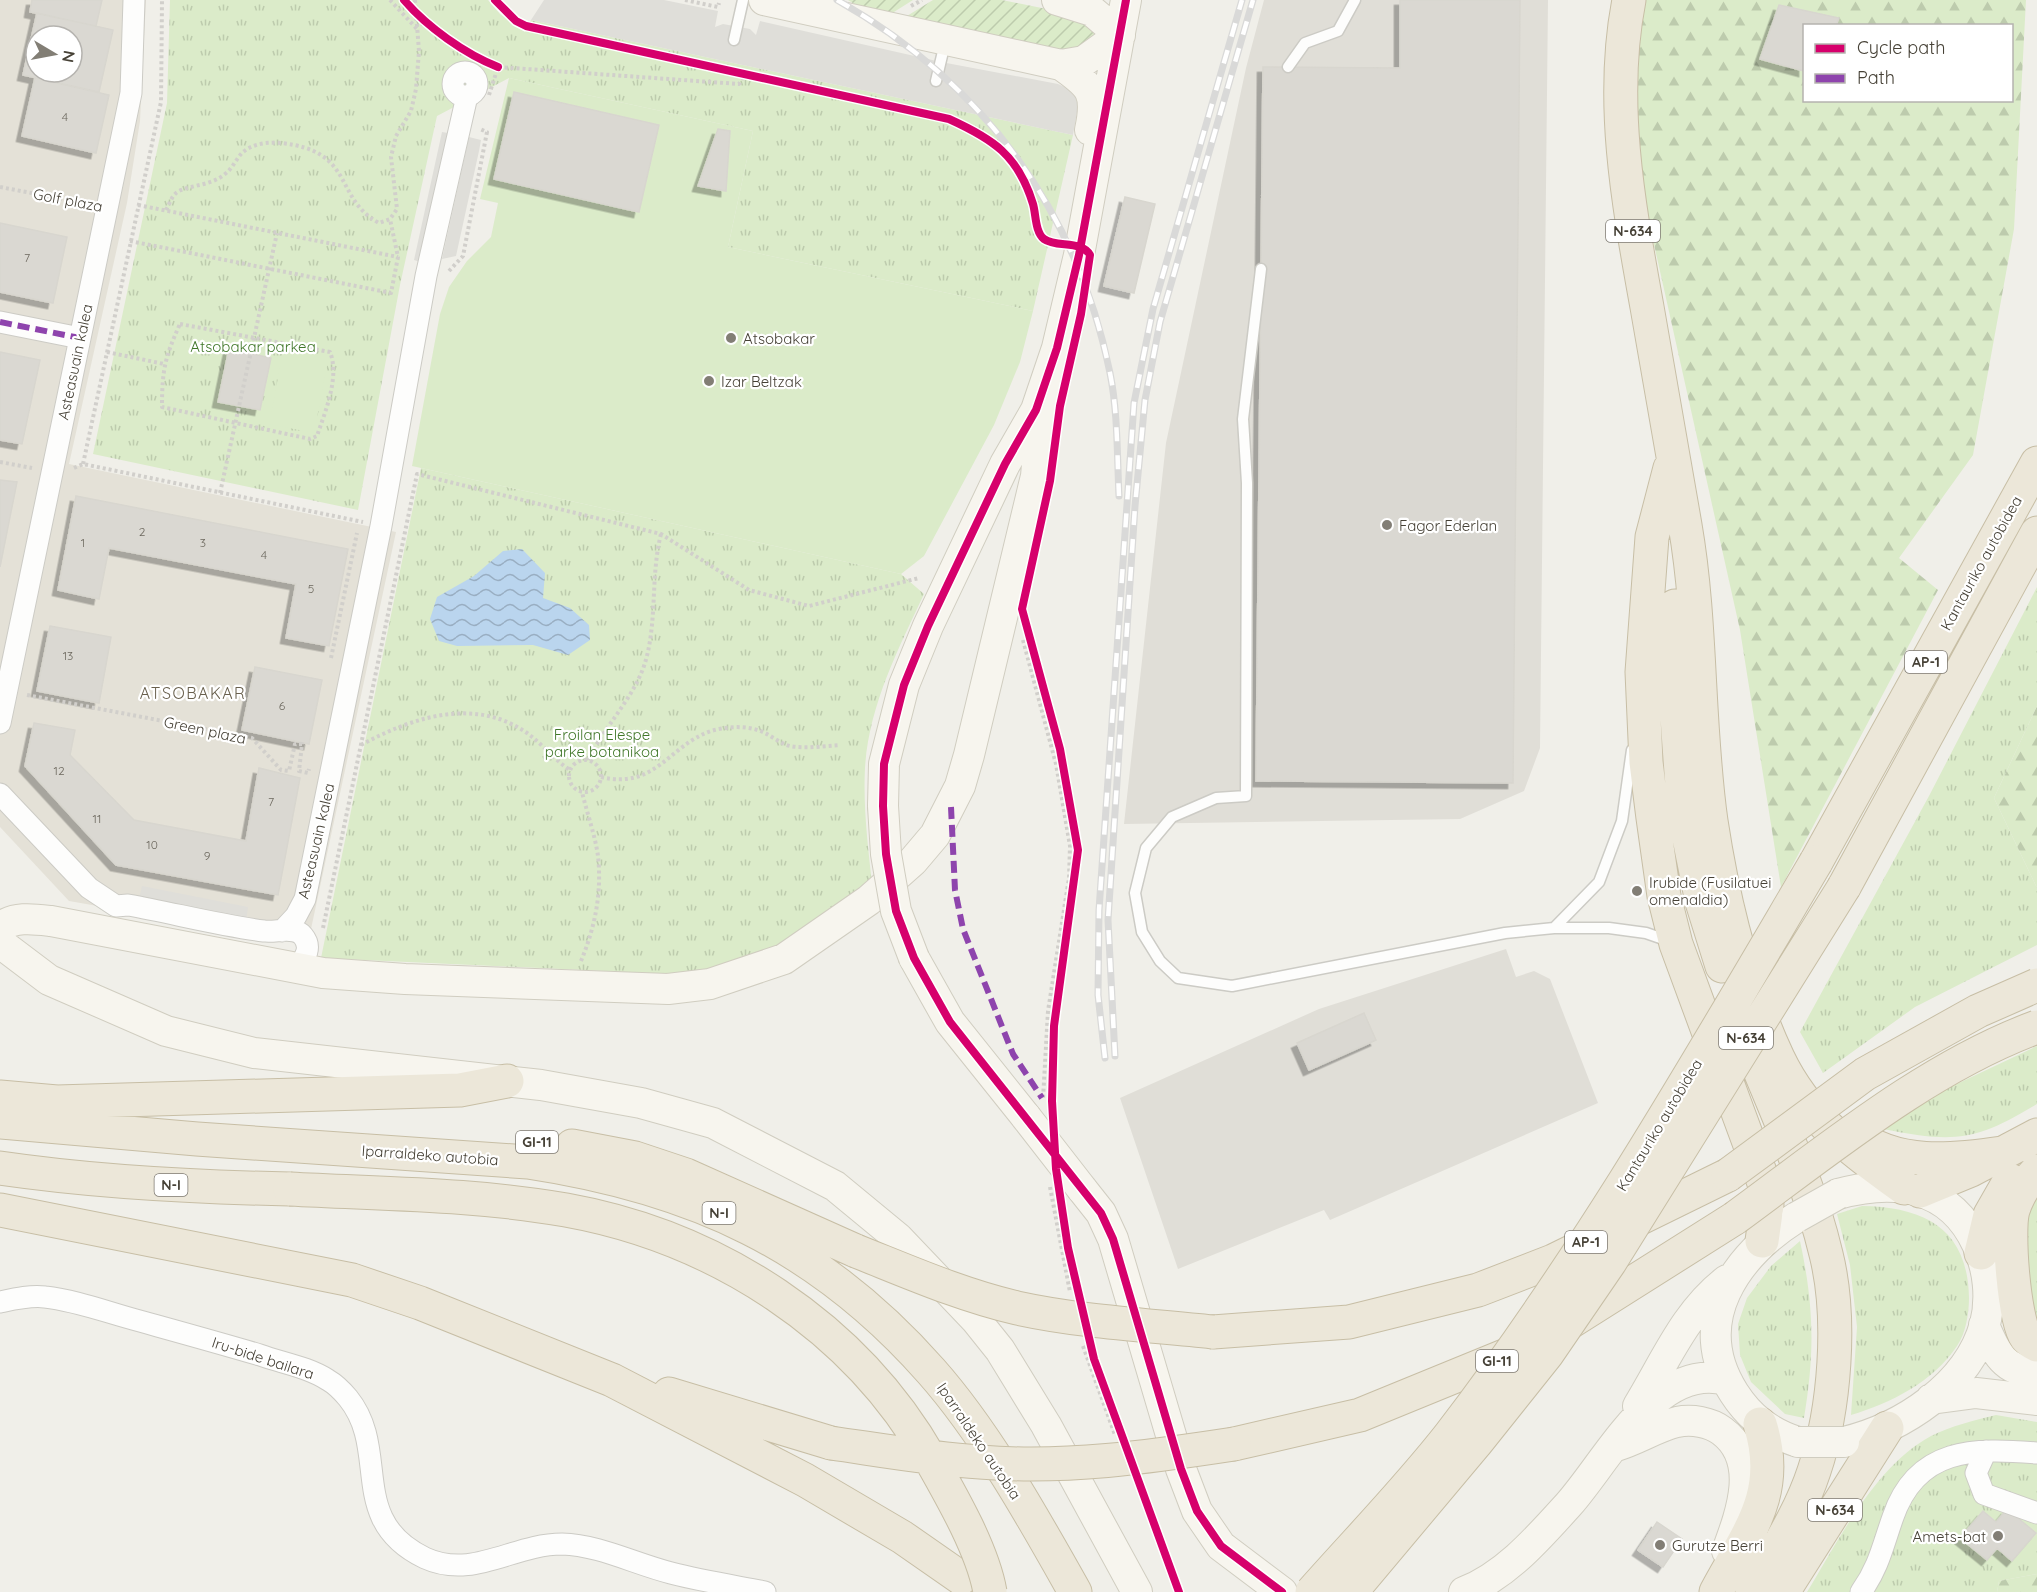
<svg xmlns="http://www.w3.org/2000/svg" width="2037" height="1592" font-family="Quicksand,sans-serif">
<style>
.residential{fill:#e4e1d7;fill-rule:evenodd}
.industrial{fill:#e0ded7}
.grass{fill:url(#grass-tufts)}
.forest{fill:url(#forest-firs);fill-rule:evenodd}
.garden{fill:url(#garden-furrows)}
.pitch{fill:#dbebc9}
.parking{fill:#dfded9}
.water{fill:url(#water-waves)}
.building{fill:#dad8d2;stroke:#d8d6cf;stroke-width:1.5;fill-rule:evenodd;filter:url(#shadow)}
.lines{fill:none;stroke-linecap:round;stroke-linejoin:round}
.lane-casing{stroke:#cccbc5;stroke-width:13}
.street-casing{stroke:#cccbc5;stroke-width:23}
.secondary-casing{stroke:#d0cdc0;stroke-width:32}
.highway-casing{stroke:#c7bea5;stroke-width:35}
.path{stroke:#d1cfcb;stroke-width:4;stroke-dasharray:3 3;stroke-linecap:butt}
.lane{stroke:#fdfdfc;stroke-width:10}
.street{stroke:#fdfdfc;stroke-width:21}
.secondary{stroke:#f7f5ee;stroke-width:30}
.highway{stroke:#ece7d9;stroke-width:33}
.rail-casing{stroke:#d9d9d8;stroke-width:7}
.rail{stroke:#fff;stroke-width:4.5;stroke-dasharray:14;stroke-linecap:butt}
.secondary-bridge-casing{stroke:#d0cdc0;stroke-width:32;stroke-linecap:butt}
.highway-bridge-casing{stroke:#c7bea5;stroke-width:35;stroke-linecap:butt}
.secondary-bridge{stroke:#f7f5ee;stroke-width:30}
.highway-bridge{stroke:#ece7d9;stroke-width:33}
.quiet{stroke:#8e44ad;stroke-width:6;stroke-dasharray:12 6;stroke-linecap:butt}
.cycleway-casing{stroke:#fff;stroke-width:11}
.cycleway{stroke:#d6006c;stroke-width:8}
.poi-dot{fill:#827e75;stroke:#fff;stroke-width:2}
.labels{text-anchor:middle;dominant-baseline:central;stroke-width:4.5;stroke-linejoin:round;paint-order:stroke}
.number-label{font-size:12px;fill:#6c685e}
.shield{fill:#fff;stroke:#7e7a72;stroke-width:1.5}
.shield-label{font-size:14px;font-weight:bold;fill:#464136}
.street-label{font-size:15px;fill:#464136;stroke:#fff}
.poi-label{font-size:15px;fill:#464136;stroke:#fff;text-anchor:start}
.park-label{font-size:15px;fill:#407729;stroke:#fff}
.neighbourhood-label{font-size:16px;letter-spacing:1.5px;fill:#69604d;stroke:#fff}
</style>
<defs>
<pattern id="grass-tufts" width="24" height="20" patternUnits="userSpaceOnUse" patternTransform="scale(1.5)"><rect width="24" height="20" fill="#dbebc9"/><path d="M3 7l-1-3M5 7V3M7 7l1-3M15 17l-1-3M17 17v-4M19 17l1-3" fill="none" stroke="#bdcbad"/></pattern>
<pattern id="forest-firs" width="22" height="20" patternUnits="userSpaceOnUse" patternTransform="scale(1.5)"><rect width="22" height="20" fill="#dbebc9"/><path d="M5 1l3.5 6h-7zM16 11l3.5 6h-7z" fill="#bdcbad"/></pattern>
<pattern id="garden-furrows" width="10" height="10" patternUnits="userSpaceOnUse" patternTransform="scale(1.5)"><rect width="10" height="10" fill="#dbebc9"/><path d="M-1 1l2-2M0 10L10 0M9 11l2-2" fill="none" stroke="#bdcbad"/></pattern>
<pattern id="water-waves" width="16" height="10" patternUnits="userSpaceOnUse" patternTransform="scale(1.5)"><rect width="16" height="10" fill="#bad5ee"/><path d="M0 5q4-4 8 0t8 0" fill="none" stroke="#99aec2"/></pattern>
<filter id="shadow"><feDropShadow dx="-5.5" dy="5.5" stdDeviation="0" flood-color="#0004"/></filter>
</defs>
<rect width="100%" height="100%" fill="#f0efe9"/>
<path class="residential" d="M0,0H146L140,121L127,203L69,464L396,532L308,943L69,901L0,827ZM36,36H72V72H36Z"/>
<path class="industrial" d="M1264,0H1548L1540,748L1524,791L1460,819L1124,824L1166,443L1246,68Z
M1506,949L1516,977L1534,971L1550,979L1598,1103L1330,1220L1324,1210L1178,1269L1120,1098L1319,1009Z"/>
<path class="grass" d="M170,0H488L500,14L525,32L531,20L1073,135L1033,311L728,247L753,131L509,78L437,116L400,285L358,510L93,454L167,103Z
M421,468L901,574L924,594C898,650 869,705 865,768C863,807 868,846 872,884L809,931L737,965L677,977L649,973L321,958Z
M2037,587V706L1994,798L2037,888V945L1915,1007L1823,1073L1800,1032L1929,796Z
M2037,1046V1104C1975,1142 1953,1143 1883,1129L1925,1099Z
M2037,1188V1331L2027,1305L2026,1208Z
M1862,1206C1925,1207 1968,1229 1969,1298C1969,1313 1966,1333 1957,1346C1933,1382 1891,1403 1851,1415L1857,1327L1850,1265L1837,1214Z
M1800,1241C1814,1306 1815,1352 1804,1418L1785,1414L1751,1382L1740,1355L1738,1324L1747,1298L1771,1266Z
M1996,1415L2037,1422V1574L1999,1581L1997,1592H1807C1839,1540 1875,1466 1931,1436C1951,1426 1975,1420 1996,1415Z"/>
<path class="forest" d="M1645,0H2026L2014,229L1973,455L1899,558L1938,590L1781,887L1740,630L1641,186L1633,81ZM1804,26H2012V100H1804Z
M2037,706V888L1994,798Z
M2037,1574V1592H1997L1999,1581Z"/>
<path class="garden" d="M848,0H913L886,17L870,14Z
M933,0H1002L1081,16L1100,36L1069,54L902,19Z"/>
<path class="pitch" d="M509,78L753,131L728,247L1033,311L1020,362L994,425L924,556L901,574L412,466L440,314L449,287L467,261L491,237L498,203L480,199Z
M284,347L329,356L314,433L269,424Z"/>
<path class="parking" d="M544,0H664L718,11L715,27L723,24L750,29L756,35L760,21L941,62L1058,84L1074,91L1078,106L1073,135L531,20Z
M442,132L448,133L420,262L414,260Z
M469,137L481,140L479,151L456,256L442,259Z
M142,886L248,907L246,922L139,900Z"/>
<path class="water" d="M522,549L545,573L543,598L570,608L589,625L590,640L568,655L533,645L457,646L439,641L430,619L437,597L474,576L503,551Z"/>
<path class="building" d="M32,0H102L96,26L30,12Z
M1400,0H1520L1513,783L1256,781L1263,67L1400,68Z
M1779,5L1839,18L1836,26H1804V71L1760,59Z
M37,13L113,30L99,92L23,75ZM36,36H72V72H36Z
M35,78L109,95L96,153L22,136Z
M514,92L659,125L639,212L494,179Z
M718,129L730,131L726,191L698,186Z
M1125,197L1155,204L1134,293L1104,286Z
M0,223L67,237L53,303L0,292Z
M229,349L271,358L260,410L218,402Z
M0,352L40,360L22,444L0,440Z
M0,480L17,482L0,567Z
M76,496L348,549L329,646L286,638L296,584L109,548L99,599L58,590Z
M50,626L111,637L99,703L37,691Z
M255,667L322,680L309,744L242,730Z
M34,723L75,730L70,755L134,820L246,841L259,768L300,778L278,895L116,865L25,766Z
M1364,1013L1376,1040L1309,1070L1297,1043Z
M2007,1509L2036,1533L2012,1561L1997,1548L1987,1560L1960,1538L1983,1511L1996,1522Z
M1657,1522L1682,1539L1663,1567L1638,1550Z"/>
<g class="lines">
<defs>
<path id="lane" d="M734,40L743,0
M1288,67L1305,43L1338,31L1355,0
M936,81L945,43
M1261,269L1243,419L1247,483L1246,796L1216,798L1172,817L1146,848L1135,893L1142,932L1160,961L1178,978L1232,986L1505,933L1554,928H1609L1646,933L1669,941
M1554,928L1599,882L1622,821L1632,750"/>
<path id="street" d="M453 84a12 12 0 1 1 24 0a12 12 0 1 1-24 0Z
M0,322L80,338
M0,723L131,93L134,0
M0,794L89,888L116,906L128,905C173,913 218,925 264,931C276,933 294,925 303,936C313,948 304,959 297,969
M282,931L296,916L305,899L381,526L426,276L467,96
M0,1302C14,1299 31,1295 45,1297C73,1300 101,1310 129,1318C172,1330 216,1342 260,1355C282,1363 308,1367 328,1380C335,1384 343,1392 348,1398C391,1451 346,1520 425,1558C473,1580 513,1544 562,1544C599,1545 635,1564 671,1573C702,1581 734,1586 765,1592
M1986,1451L1976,1473L1984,1494L2037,1513
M1861,1592C1879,1567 1883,1545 1893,1517C1917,1447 1974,1448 2037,1453"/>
<path id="secondary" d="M764,0L1061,65C1091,86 1098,92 1090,130
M1057,0L1092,11L1120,35
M1061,65L1084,61L1120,35
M883,806L884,764L904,685L928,626L1005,464L1036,410L1057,348L1079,255L1126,0
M0,928C13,916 34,919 51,921L323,973L405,979L668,989L710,984L784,959L869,900L913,861L935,835L960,786L969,755L1036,476L1043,395
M0,943L49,980L166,1031L254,1053L541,1085L641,1103L713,1123L835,1186L898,1238L976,1320L1000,1350L1046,1425L1137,1592
M914,958L950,1022L1026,1117
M1082,1189L1101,1213L1113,1239L1181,1469L1197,1511L1221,1546L1282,1592
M1838,1194C1864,1187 1891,1183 1918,1191C1973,1206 1998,1273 1985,1324C1968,1386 1902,1428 1844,1442
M1797,1217C1736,1256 1688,1321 1734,1393C1750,1418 1770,1433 1798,1442
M1984,1325C1995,1351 2004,1374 2037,1371
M1931,1399L1976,1393L2037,1400
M1638,1406C1665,1362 1685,1312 1727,1280
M1616,1446C1637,1440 1656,1427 1677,1422C1692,1419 1710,1422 1722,1431C1761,1460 1741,1513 1727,1551
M1464,1592C1507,1575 1539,1537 1569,1504C1608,1460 1657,1361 1726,1380"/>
<path id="highway" d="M1629,0C1609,102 1629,207 1647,307C1660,380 1672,453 1685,525C1702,623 1697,723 1711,821C1723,900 1744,985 1778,1058C1806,1117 1852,1151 1904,1188
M1670,468L1652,537L1642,672L1646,762L1653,818L1664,896L1676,944L1764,1183L1767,1205L1762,1241
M1675,606V690L1684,813L1702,902L1722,966
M1816,862L2037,463
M1844,887L2037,533
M1744,1032C1773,1105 1808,1178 1826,1254C1842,1318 1835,1409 1814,1471C1800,1514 1774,1553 1752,1592
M0,1097L57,1102L460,1090L507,1081
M0,1122L197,1139L528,1162C693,1187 819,1244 931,1371C986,1433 1034,1519 1075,1592
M1854,1133C1895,1167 1954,1160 2002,1153
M572,1146L635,1158L686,1175L856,1251
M0,1168C96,1182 193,1187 290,1189
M2037,1171C2026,1182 2018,1195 2013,1210C2007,1230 2014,1320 2026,1337C2029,1341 2033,1343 2037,1345
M1920,1191L1971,1170L2037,1135
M0,1210L352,1280L420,1303L612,1380L805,1480L902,1537L961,1578
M1981,1253L1990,1215L2010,1180
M1564,1326L1735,1218
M1213,1332L1349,1322L1478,1290L1553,1261L1728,1175
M669,1394L831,1443
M1234,1444L1360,1415L1519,1350
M1716,1592C1748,1532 1782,1494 1760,1424
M1783,1592L1887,1428"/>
</defs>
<use href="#lane" class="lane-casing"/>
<use href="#street" class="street-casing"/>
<use href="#secondary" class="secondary-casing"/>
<use href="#highway" class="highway-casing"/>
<path class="path" d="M390,0L417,29
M685,0L718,7L719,3
M911,6L922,0
M489,95L498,67L739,84L745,74
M0,187L89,204
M138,205L398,257
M166,210C169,205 171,198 175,194C183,185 210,187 225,174C233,168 236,159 242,153C253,143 268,142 281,143C356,151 333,198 379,223L390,219L397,209L391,157L396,136L411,111L416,89L419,51L415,0
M130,241L391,293L398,257L390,219
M449,271L463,256L487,132L480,129
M180,324L330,352C340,377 325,412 317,436L310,439L162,407C162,370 165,357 180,324Z
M107,352L164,364
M0,462L32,468
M83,464L161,102L162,0
M74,468L83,464L363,522
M220,493L277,233
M1023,640L1056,764L1070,846L1069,878L1048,1011L1043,1099
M331,658L357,533
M27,695L252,738L281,770L289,771L295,744H302L299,771L308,773L309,769
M361,745C411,718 472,697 524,731C541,742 553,759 570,770
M588,760C604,727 632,700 644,666C658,624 650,577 661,534
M569 776a16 16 0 1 1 32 0a16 16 0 1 1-32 0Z
M601,777C656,790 669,745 711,731C728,726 749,725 765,733C773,737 781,744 790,746C806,749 824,746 840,745
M323,928L417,474L661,534L749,590L809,606L919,578
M581,961C595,927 602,893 598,856C595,835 587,813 582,792
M1050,1187L1070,1292
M1083,1346L1115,1435"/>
<use href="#lane" class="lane"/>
<use href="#street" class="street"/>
<use href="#secondary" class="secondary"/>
<use href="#highway" class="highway"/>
<defs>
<path id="rail" d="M837,0C982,82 1077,210 1110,373C1118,413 1117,455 1119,496
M1115,1056L1108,920L1135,506L1145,400L1160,322L1253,0
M1105,1058L1098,995L1099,910L1134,403L1153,309L1242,0"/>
</defs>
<use href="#rail" class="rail-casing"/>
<use href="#rail" class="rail"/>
<defs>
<path id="secondary-bridge" d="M883,806L886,854L896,911L914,958
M1026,1117L1082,1189
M1797,1217L1838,1194
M1798,1442H1844"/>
<path id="highway-bridge" d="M1728,1175L1865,1074L1978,1011L2037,985
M290,1189C381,1194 476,1194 566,1210C716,1237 855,1326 931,1460C952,1497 983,1551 990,1592
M1735,1218C1828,1150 1928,1067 2037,1027
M856,1251C909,1272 961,1295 1017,1308C1081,1322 1148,1325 1213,1332
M831,1443C880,1450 930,1459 980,1462C1065,1469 1149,1457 1234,1444
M1312,1592C1358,1540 1407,1490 1450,1435C1588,1255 1701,1057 1816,862
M1351,1592L1476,1443L1547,1354L1610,1262L1844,887"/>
</defs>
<use href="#secondary-bridge" class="secondary-bridge-casing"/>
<use href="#highway-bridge" class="highway-bridge-casing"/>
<use href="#secondary-bridge" class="secondary-bridge"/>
<use href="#highway-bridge" class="highway-bridge"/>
<path class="quiet" d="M0,322L80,338
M951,807L955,890L963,929L1013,1054L1042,1098"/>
<defs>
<path id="cycleway" d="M404,0C427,27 465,54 498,67
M495,0L516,21L526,26L949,119C993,139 1018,155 1033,204C1036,214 1035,232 1044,239C1056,248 1082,240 1090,255L1081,314L1060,406L1050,481L1022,609L1060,749L1078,850L1054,1026L1052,1101L1056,1169L1068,1248L1094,1359L1179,1592
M1126,0L1079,255L1057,348L1036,410L1005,464L928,626L904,685L884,764L883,806L886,854L896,911L914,958L950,1022L1101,1213L1113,1239L1181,1469L1197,1511L1221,1546L1282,1592"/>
</defs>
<use href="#cycleway" class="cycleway-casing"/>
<use href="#cycleway" class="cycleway"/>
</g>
<g class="poi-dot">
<circle cx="731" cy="338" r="6"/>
<circle cx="709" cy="381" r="6"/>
<circle cx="1387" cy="525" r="6"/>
<circle cx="1637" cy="891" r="6"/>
<circle cx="1998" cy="1536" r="6"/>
<circle cx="1660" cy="1545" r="6"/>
</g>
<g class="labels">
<g class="number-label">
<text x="65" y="116">4</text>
<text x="27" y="257">7</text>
<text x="142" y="531">2</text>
<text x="83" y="542">1</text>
<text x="203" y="542">3</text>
<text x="264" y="554">4</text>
<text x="311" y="588">5</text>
<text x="68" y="655">13</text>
<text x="282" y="705">6</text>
<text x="59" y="770">12</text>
<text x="271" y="801">7</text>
<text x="97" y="818">11</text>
<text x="152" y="844">10</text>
<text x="207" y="855">9</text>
</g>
<g class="shield">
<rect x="1606" y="220" width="54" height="22" rx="4.5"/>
<rect x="1905" y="651" width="42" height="22" rx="4.5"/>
<rect x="1719" y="1027" width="54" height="22" rx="4.5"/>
<rect x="516" y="1131" width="42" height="22" rx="4.5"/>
<rect x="154.5" y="1174" width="33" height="22" rx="4.5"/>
<rect x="702.5" y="1202" width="33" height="22" rx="4.5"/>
<rect x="1565" y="1231" width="42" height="22" rx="4.5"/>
<rect x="1476" y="1350" width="42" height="22" rx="4.5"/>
<rect x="1808" y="1499" width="54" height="22" rx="4.5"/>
</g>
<g class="shield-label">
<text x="1633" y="231">N-634</text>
<text x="1926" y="662">AP-1</text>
<text x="1746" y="1038">N-634</text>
<text x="537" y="1142">GI-11</text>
<text x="171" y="1185">N-I</text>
<text x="719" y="1213">N-I</text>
<text x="1586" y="1242">AP-1</text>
<text x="1497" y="1361">GI-11</text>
<text x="1835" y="1510">N-634</text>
</g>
<g class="street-label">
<text transform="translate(68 200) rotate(11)">Golf plaza</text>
<text transform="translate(75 362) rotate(-78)">Asteasuain kalea</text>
<text transform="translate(1981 563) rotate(-61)">Kantauriko autobidea</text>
<text transform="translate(205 730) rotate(12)">Green plaza</text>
<text transform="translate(316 841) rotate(-77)">Asteasuain kalea</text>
<text transform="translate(1659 1125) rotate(-59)">Kantauriko autobidea</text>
<text transform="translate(430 1155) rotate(4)">Iparraldeko autobia</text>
<text transform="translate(263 1358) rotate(18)">Iru-bide bailara</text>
<text transform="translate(979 1441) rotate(56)">Iparraldeko autobia</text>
</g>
<g class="poi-label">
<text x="743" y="338">Atsobakar</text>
<text x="721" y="381">Izar Beltzak</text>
<text x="1399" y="525">Fagor Ederlan</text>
<text x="1649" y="882">Irubide (Fusilatuei<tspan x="1649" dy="17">omenaldia)</tspan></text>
<text x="1986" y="1536" text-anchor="end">Amets-bat</text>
<text x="1672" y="1545">Gurutze Berri</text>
</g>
<g class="park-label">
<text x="253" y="346">Atsobakar parkea</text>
<text x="602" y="734">Froilan Elespe<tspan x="602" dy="17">parke botanikoa</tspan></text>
</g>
<g class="neighbourhood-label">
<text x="193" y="693">ATSOBAKAR</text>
</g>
</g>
<rect x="1803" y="24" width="210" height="78" fill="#ffffff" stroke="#b5b3af" stroke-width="1.5"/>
<rect x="1815" y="44" width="30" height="9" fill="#d6006c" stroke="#b5b3af" stroke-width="1.5"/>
<text x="1857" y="54" font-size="18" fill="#464136">Cycle path</text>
<rect x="1815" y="74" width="30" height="9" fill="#8e44ad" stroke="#b5b3af" stroke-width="1.5"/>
<text x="1857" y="84" font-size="18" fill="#464136">Path</text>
<g transform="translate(54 54) rotate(100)"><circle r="28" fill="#ffffff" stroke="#b5b3af" stroke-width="1.5"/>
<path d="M0-4.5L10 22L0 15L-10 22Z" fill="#827e75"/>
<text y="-9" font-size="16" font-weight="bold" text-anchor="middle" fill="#464136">N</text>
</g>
</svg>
